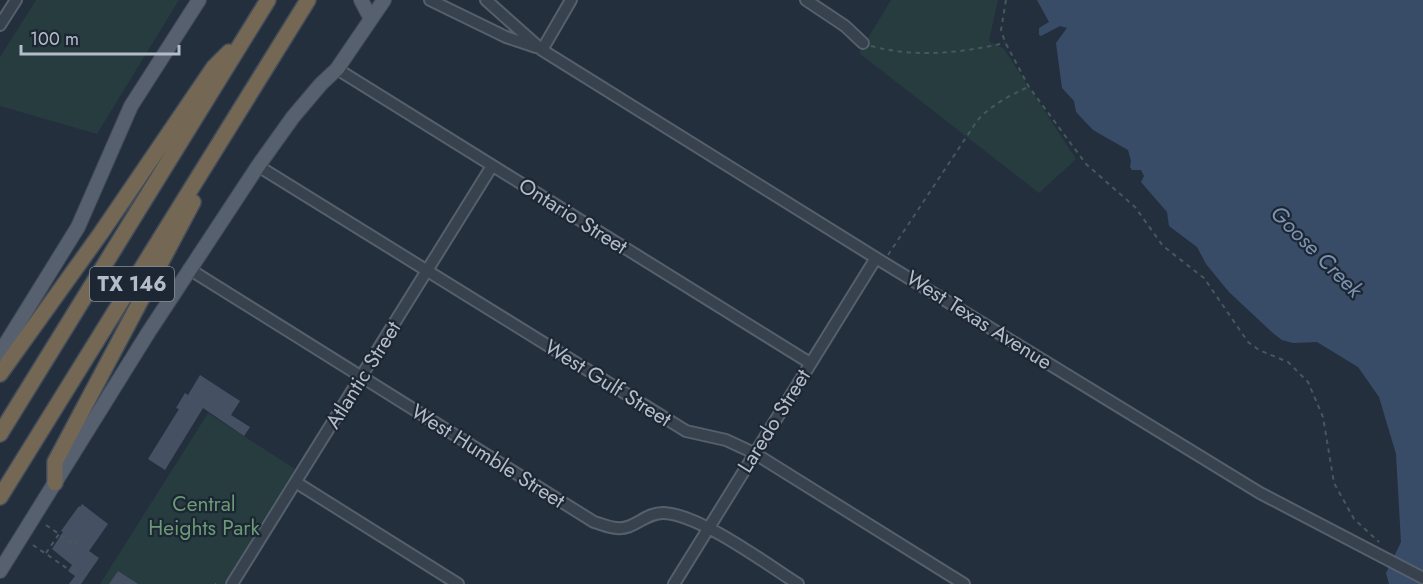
<svg xmlns="http://www.w3.org/2000/svg" width="1423" height="584" font-family="Jost,sans-serif">
<style>
.green{fill:#263c3f}
.water{fill:#394c67}
.building{fill:#455162}
.lines{fill:none;stroke-linecap:round;stroke-linejoin:round}
.minor-casing{stroke:#565f6c;stroke-width:14}
.major-casing{stroke:#414a57;stroke-width:16}
.highway-casing{stroke:#434c59;stroke-width:18}
.path{stroke:#44595c;stroke-width:2;stroke-dasharray:4.5 4.5;stroke-linecap:butt}
.minor{stroke:#38414e;stroke-width:10}
.major{stroke:#56606e;stroke-width:14}
.highway{stroke:#746855;stroke-width:15}
.labels{text-anchor:middle;dominant-baseline:central;stroke-width:4.5;stroke-linejoin:round;paint-order:stroke}
.shield{fill:#1d2633;stroke:#878f9c;stroke-width:1.5}
.shield-label{font-size:20px;font-weight:bold;fill:#b4bcc9}
.street-label{font-size:21px;fill:#b4bcc9;stroke:#1d2633}
.park-label{font-size:21px;fill:#6b9a76;stroke:#1d2633}
.water-label{font-size:22px;font-style:italic;fill:#7c92b1;stroke:#1d2633}
</style>
<rect width="100%" height="100%" fill="#242f3e"/>
<path class="green" d="M36,0H179L97,134L0,106V57Z
M891,0H998L989,41L1004,49L1076,159L1039,193L859,53Z
M208,413L295,469L224,584H100Z"/>
<path class="water" d="M1037,0H1423V584H1389L1386,573L1401,542L1396,454L1379,397L1358,367L1317,342L1293,343L1282,340L1274,334L1229,292L1206,264L1197,247L1169,226L1167,212L1141,182L1144,176L1141,170H1132L1130,167L1131,161L1128,150L1093,130L1076,112L1074,101L1062,88L1056,43L1067,28L1060,26L1041,36L1039,35V28L1049,22Z"/>
<path class="building" d="M200,375L240,401L231,415L250,427L244,436L203,408L165,470L148,459L179,409L176,408L185,393L188,395Z
M82,504L108,524L89,551L99,558L81,584H69L75,576L68,571L72,565L52,549L63,532L61,531L79,506L80,507Z
M118,571L138,584H109Z"/>
<g class="lines">
<defs>
<path id="minor" d="M430,0L506,37L536,47
M486,0L542,50L876,258L1260,493L1423,578
M806,0L845,26L863,43
M0,25L16,0
M542,50L571,0
M337,69L810,363
M258,166L686,431L726,440L754,453L964,584
M189,269L594,522C602,524 609,528 617,528C634,530 646,512 664,513C701,515 765,563 798,584
M297,483L458,584
M232,584L492,166
M674,584L876,258"/>
<path id="major" d="M361,0L371,19
M0,353L78,227L131,106L199,0
M0,571L148,333L258,166L293,117L321,84L337,69L384,0"/>
<path id="highway" d="M0,374L101,233L214,67L229,52
M0,434L268,0
M55,483V462L193,202
M0,497L308,0"/>
</defs>
<use href="#minor" class="minor-casing"/>
<use href="#major" class="major-casing"/>
<use href="#highway" class="highway-casing"/>
<path class="path" d="M1006,0L1001,30L1005,42L1029,87L1086,164L1135,207L1163,246L1204,278L1248,342L1259,350L1288,362L1308,382L1323,417L1334,483L1354,519L1379,542
M871,46C917,58 960,53 1005,43
M888,255L977,121C991,105 1009,96 1028,87
M46,525L75,545L80,538
M33,545L68,569
M46,553L59,534
M215,584H216"/>
<use href="#minor" class="minor"/>
<use href="#major" class="major"/>
<use href="#highway" class="highway"/>
</g>
<g class="labels">
<rect class="shield" x="90" y="267" width="84" height="34" rx="4.5"/>
<g class="shield-label">
<text x="132" y="284">TX 146</text>
</g>
<g class="street-label">
<text transform="translate(573 216) rotate(32)">Ontario Street</text>
<text transform="translate(979 320) rotate(32)">West Texas Avenue</text>
<text transform="translate(363 375) rotate(-58)">Atlantic Street</text>
<text transform="translate(608 383) rotate(32)">West Gulf Street</text>
<text transform="translate(774 421) rotate(-58)">Laredo Street</text>
<text transform="translate(488 456) rotate(32)">West Humble Street</text>
</g>
<g class="park-label">
<text x="204" y="504">Central<tspan x="204" dy="24">Heights Park</tspan></text>
</g>
<g class="water-label">
<text transform="translate(1317 251) rotate(45)">Goose Creek</text>
</g>
</g>
<path d="M21 45v9h158v-9" fill="none" stroke="#b4bcc9" stroke-width="3"/>
<text x="30" y="45" font-size="18" fill="#b4bcc9" stroke="#1d2633" stroke-width="4.5" paint-order="stroke">100 m</text>
</svg>
